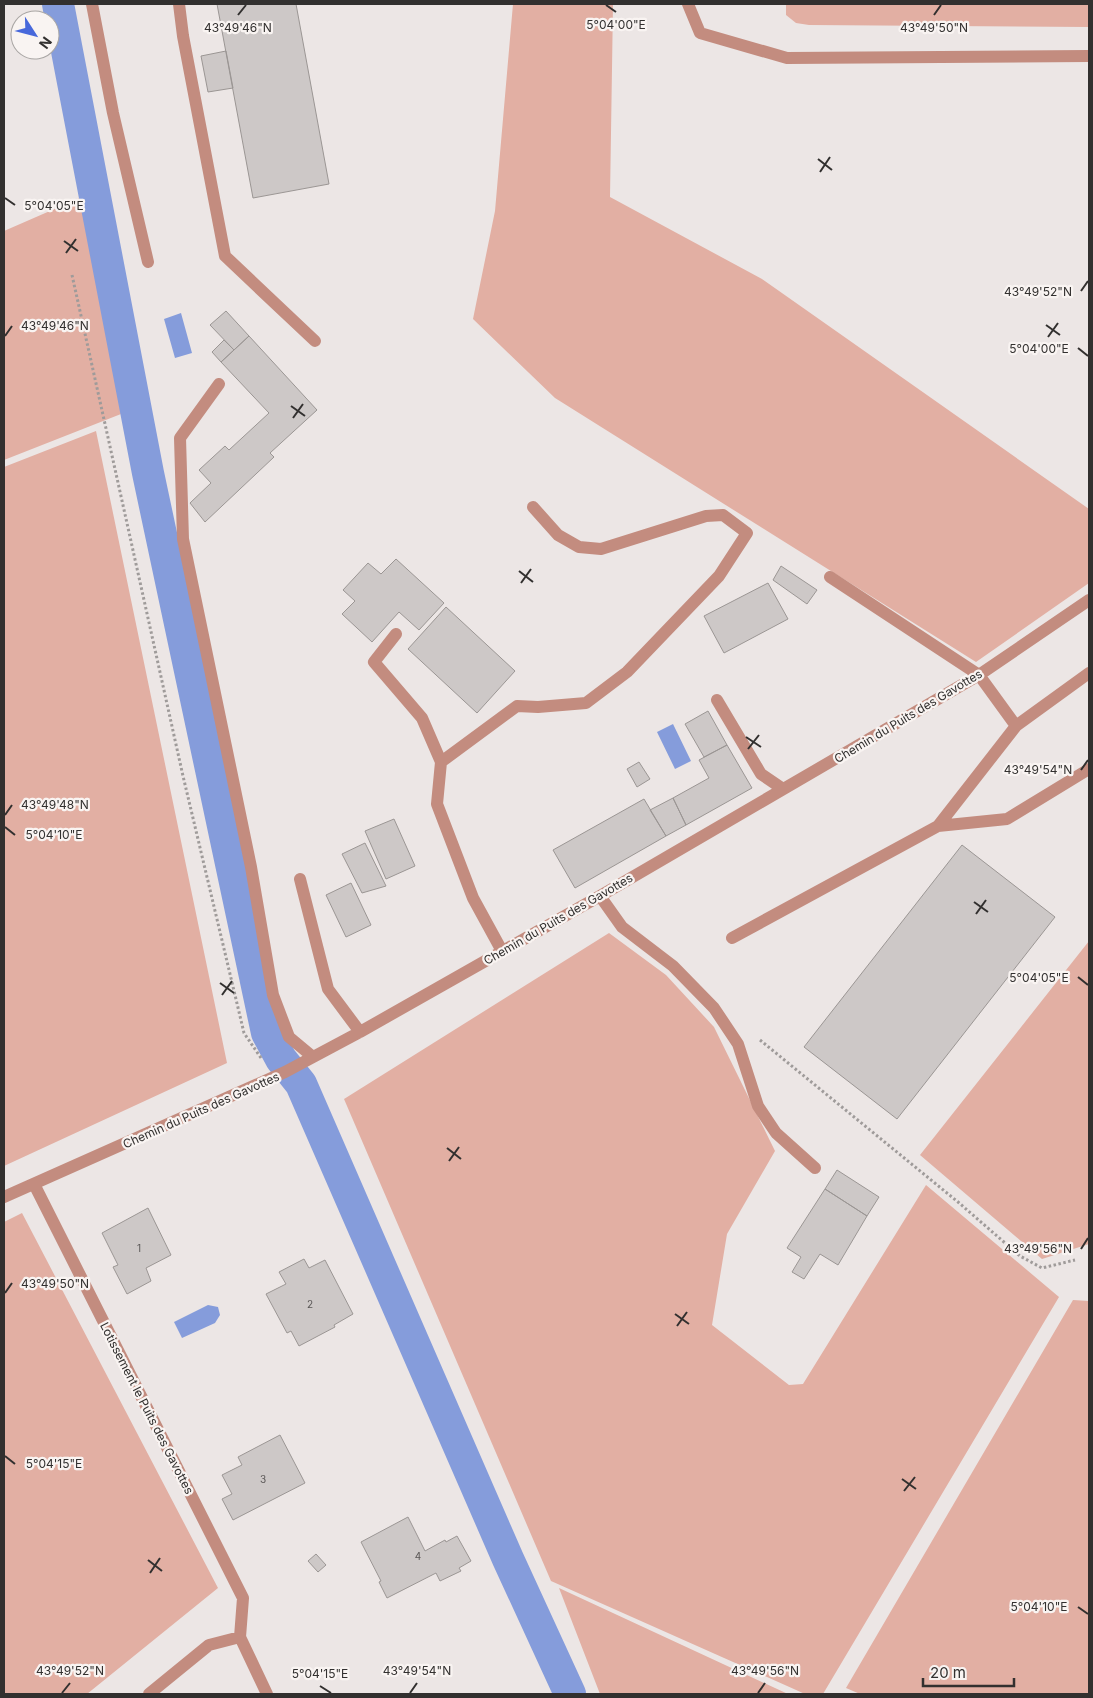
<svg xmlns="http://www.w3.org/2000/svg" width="1093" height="1698" font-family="Inter,sans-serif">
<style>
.green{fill:#e2afa3}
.water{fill:#859cdb}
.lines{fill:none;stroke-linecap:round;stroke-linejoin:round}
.canal{stroke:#859cdb;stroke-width:32}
.building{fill:#cdc8c7;stroke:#9b9694}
.path{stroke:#9f9b9a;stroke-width:3;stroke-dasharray:2.5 2.5;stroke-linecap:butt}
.minor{stroke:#c38c7f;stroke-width:12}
.ticks{fill:none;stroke:#32302f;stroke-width:2}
.labels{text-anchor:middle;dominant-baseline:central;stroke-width:4.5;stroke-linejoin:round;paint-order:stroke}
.number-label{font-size:10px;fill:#595655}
.street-label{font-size:12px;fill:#32302f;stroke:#f9f4f2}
.ticks-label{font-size:12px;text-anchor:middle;fill:#32302f;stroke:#f9f4f2;stroke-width:4.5;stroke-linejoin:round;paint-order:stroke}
</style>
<rect width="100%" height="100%" fill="#ece6e5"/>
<path class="green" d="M513,4H613L610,197L762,279L1089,509V583L976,662L555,398L473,319L495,211Z
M786,4H1089V27L809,25L796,23L786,15Z
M82,197L121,414L4,460V231Z
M96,431L227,1063L4,1166V467Z
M609,933L666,975L714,1027L775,1151L727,1234L712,1325L789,1385L803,1384L926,1185L1059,1297L823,1694H805L551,1581L344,1099Z
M1089,941V1244L1042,1259L920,1155Z
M22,1213L218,1588L87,1694H4V1222Z
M1073,1300L1089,1301V1694H860L846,1688Z
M559,1588L788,1694H600Z"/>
<path class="water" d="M181,313L192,353L175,358L164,319Z
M673,724L691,761L675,769L657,732Z
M208,1305L218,1307L220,1315L215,1323L182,1338L174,1322Z"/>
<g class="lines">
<path class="canal" d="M58,4L148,473L267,1033L281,1059L301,1084L508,1559L570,1694"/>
</g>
<path class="building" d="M217,4H296L329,184L253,198Z
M226,51L233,88L208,92L201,56Z
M226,311L249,336L234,350L210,325Z
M249,336L317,410L270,453L274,457L205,522L190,503L211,483L199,470L225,446L229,450L269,413L221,362Z
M224,340L234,350L221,362L212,352Z
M396,559L444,603L419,630L399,612L372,642L342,614L355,601L343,590L368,563L381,574Z
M781,566L817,590L807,604L773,580Z
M768,583L788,619L724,653L704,616Z
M446,607L515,671L477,713L408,649Z
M708,711L727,745L704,757L685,724Z
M727,745L752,788L686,825L673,798L709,778L699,760Z
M639,762L650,779L637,787L627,769Z
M673,798L686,825L666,836L650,810Z
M644,799L666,836L575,888L553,850Z
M394,819L415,866L386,879L365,831Z
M365,843L386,886L362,893L342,854Z
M962,845L1055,917L897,1119L804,1047Z
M351,883L371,925L346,937L326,895Z
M837,1170L879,1197L867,1216L825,1189Z
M825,1189L867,1216L838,1265L820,1254L804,1279L792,1272L801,1257L787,1248Z
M148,1208L171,1255L146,1268L151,1281L127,1294L113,1267L118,1265L102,1233Z
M304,1259L309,1268L325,1260L353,1314L334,1325L335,1327L299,1346L291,1331L287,1333L266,1294L286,1284L279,1272Z
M280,1435L305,1483L233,1520L222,1499L232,1494L222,1475L242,1465L238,1457Z
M408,1517L425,1551L445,1540L446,1542L457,1536L471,1561L459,1568L461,1571L440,1581L436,1573L387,1598L379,1582L381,1581L361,1542Z
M316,1554L326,1565L318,1572L308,1561Z"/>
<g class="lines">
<path class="path" d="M72,275L183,776L244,1033L261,1058
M760,1040L958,1202L1020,1256L1042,1268L1075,1260"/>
<path class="minor" d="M92,4L113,113L148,262
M179,4L183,36L225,256L315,341
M688,4L700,33L787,58L1089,56
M219,384L180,438L183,539L251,867L273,995L289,1037L313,1057
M830,577L979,675L1016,726L938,826L1007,819L1089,769
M396,634L374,662L422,718L441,762
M717,700L761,774L783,789
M1016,726L1089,673
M300,879L328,989L360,1032
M600,896L622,927L673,966L714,1008L738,1044L758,1106L776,1133L815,1168
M732,938L938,826
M502,951L473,898L437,804L441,762L517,706L538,707L586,703L627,672L719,576L747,533L723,515L706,516L601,549L579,547L558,535L533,507
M34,1184L243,1598L240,1637L267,1694
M4,1197L285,1072L360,1032L600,896L979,675L1089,600
M149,1694L209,1645L240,1637"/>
</g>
<path class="ticks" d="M606,5L616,12M238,15L246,5M934,15L941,5M818,159L832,170M820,172L830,157M5,198L15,205M64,241L78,251M66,253L76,239M1081,291L1088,281M1046,325L1060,335M5,336L12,326M1048,337L1058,323M1078,348L1088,356M291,406L305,416M293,418L303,404M519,571L533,582M521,583L531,569M746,737L761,747M748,749L759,735M1081,770L1088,760M5,815L12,805M5,827L15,835M974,902L988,912M976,914L986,900M1078,977L1088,985M220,983L234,993M222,995L232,981M447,1148L461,1159M449,1161L459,1147M1081,1249L1088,1238M5,1293L12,1283M675,1314L689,1324M677,1326L687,1312M5,1456L15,1464M902,1479L916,1489M904,1491L915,1477M148,1560L162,1571M150,1573L160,1558M1078,1607L1088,1614M320,1686L331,1693M62,1693L70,1683M410,1693L417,1683M758,1693L765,1683"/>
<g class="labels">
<g class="number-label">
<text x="139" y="1248">1</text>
<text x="310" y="1304">2</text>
<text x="263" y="1479">3</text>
<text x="418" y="1556">4</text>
</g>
<g class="street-label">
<text transform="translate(908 716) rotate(-31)">Chemin du Puits des Gavottes</text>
<text transform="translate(558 919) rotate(-30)">Chemin du Puits des Gavottes</text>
<text transform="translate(201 1110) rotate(-24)">Chemin du Puits des Gavottes</text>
<text transform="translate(147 1408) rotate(63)">Lotissement le Puits des Gavottes</text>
</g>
</g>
<g class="ticks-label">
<text x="616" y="29">5°04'00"E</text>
<text x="934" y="32">43°49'50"N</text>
<text x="238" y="32">43°49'46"N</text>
<text x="54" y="210">5°04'05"E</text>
<text x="1038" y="296">43°49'52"N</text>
<text x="55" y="330">43°49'46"N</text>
<text x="1039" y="353">5°04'00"E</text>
<text x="1038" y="774">43°49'54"N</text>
<text x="55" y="809">43°49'48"N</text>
<text x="54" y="839">5°04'10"E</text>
<text x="1039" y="982">5°04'05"E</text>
<text x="1038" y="1253">43°49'56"N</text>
<text x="55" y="1288">43°49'50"N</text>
<text x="54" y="1468">5°04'15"E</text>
<text x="1039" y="1611">5°04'10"E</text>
<text x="70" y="1675">43°49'52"N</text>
<text x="417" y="1675">43°49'54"N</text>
<text x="765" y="1675">43°49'56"N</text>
<text x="320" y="1678">5°04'15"E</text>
</g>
<rect width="1093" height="1698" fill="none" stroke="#32302f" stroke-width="10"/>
<g transform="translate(35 35) rotate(126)"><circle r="24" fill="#f9f4f2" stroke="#a9a6a4"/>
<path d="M0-4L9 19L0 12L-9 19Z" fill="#4768db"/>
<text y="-8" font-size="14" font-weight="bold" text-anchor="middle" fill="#32302f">N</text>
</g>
<path d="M923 1678v8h91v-8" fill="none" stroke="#32302f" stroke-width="2.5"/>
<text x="930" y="1678" font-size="15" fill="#32302f" stroke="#f9f4f2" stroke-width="4" paint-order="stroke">20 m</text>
</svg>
